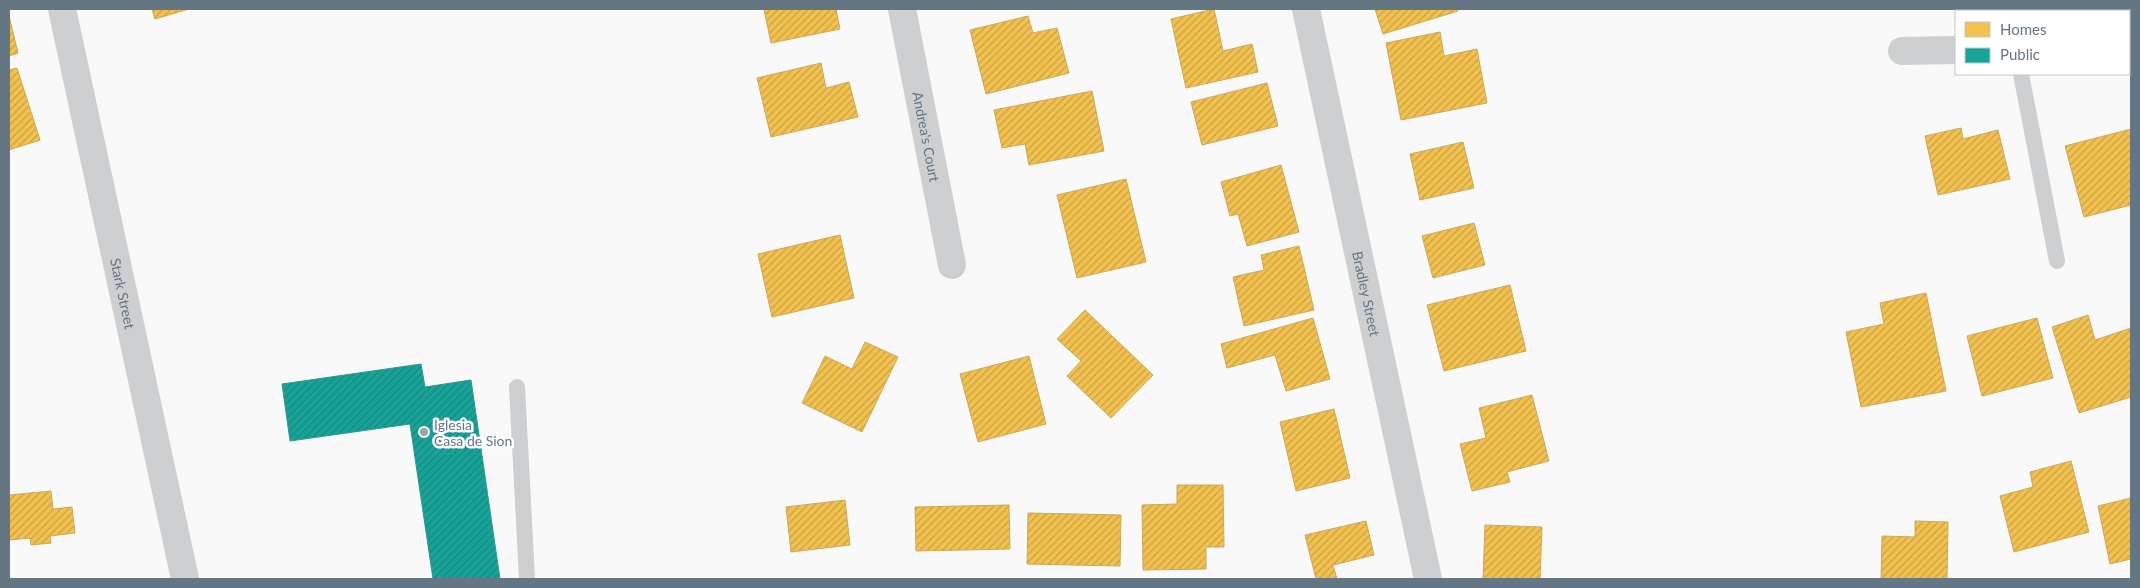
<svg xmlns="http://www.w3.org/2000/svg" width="2140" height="588" font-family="Lato,sans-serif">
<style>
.homes{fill:url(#homes-hatch);stroke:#c8aa5e}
.public{fill:url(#public-hatch);stroke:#2e9692}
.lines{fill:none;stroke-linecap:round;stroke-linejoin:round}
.service{stroke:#cecfd0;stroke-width:16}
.minor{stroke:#cecfd0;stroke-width:28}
.poi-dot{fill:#99a4ac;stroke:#fff;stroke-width:2}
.labels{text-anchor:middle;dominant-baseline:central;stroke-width:5;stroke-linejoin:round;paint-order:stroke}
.street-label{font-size:14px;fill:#657683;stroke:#fff}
.poi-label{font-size:14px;fill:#657683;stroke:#fff;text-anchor:start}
</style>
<defs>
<pattern id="homes-hatch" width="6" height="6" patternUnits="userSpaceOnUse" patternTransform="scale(1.25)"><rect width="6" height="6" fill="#f2c14e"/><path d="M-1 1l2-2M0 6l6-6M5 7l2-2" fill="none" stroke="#c8a146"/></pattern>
<pattern id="public-hatch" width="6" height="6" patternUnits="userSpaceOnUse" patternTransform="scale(1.25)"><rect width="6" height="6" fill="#17a398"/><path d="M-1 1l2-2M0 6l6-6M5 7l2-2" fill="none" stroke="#188981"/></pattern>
</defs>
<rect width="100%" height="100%" fill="#f9f9f9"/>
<path class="homes" d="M152,9H189L155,19Z
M764,9H836L840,29L771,43Z
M1214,9L1223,51L1252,44L1258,72L1186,88L1171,19Z
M1375,9H1457L1458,11L1383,34Z
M9,16L18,53L9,56Z
M1028,16L1033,33L1057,28L1069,73L986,94L970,30Z
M1440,32L1444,56L1477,49L1487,103L1401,120L1386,43Z
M821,63L826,88L849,82L858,117L771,137L757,78Z
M17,68L40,140L9,150V70Z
M1267,83L1278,126L1202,145L1191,102Z
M1092,91L1104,151L1029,165L1025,144L1002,148L994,110Z
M1961,128L1963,139L1998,130L2010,179L1938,195L1925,136Z
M2131,129V205L2084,217L2065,146Z
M1463,142L1474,188L1420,200L1410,154Z
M1281,165L1299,232L1247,246L1238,214L1230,216L1221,182Z
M1126,179L1146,262L1077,278L1057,195Z
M1474,223L1485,265L1433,278L1422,236Z
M840,235L854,298L772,317L758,254Z
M1299,246L1314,310L1244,326L1233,277L1264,270L1261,255Z
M1510,285L1526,351L1444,371L1427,305Z
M1926,293L1946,391L1861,407L1846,332L1884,324L1880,303Z
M1085,310L1153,375L1111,418L1067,376L1081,361L1057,339Z
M2088,315L2095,340L2131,328V397L2079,413L2052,327Z
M1313,318L1330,379L1286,391L1275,355L1227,368L1221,344Z
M2037,318L2053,378L1982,396L1967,336Z
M865,342L898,357L862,432L802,403L825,356L852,369Z
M1029,356L1046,424L978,442L960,374Z
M1532,395L1549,461L1507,472L1510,482L1472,491L1460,444L1486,438L1479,408Z
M1334,409L1350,478L1296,491L1280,422Z
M2071,461L2089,532L2014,552L2000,496L2033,487L2030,472Z
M1177,485H1223L1224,547H1206V569L1143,570L1142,505L1177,504Z
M51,491L53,509L72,507L75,533L50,536L51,543L31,545L30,538L9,540V495Z
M2131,498V559L2110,564L2098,506Z
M845,500L850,545L791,552L786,507Z
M1009,505L1010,549L916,551L915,507Z
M1028,513L1121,515L1120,566L1027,564Z
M1366,521L1374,555L1333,565L1337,579H1316L1305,535Z
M1915,521L1948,522L1947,579H1881L1882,536L1915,537Z
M1485,525L1542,527L1540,579H1483Z"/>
<path class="public" d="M421,364L425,387L471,380L500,579H433L410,424L290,441L282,384Z"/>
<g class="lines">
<path class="service" d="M2021,74L2057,261
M517,387L527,579"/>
<g class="minor">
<path id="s1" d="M62,9L185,579"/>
<path id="s2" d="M902,9L952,265"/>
<path id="s3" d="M1306,9L1428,579"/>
<path d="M2080,9L2081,11"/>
<path d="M2129,47H2131"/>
<path d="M1902,51L1956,50"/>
</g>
</g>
<circle class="poi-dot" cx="424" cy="432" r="5"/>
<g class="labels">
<g class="street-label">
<text stroke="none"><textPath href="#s2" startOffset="130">Andrea's Court</textPath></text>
<text stroke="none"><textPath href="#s1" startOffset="291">Stark Street</textPath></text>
<text stroke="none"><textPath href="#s3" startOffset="291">Bradley Street</textPath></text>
</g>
<g class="poi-label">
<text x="434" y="424">Iglesia<tspan x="434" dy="16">Casa de Sion</tspan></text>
</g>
</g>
<rect width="2140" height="588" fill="none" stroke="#657683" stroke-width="20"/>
<rect x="1955" y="10" width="175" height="65" fill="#ffffff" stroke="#c1c8cd"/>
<rect x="1965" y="22" width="25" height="15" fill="#f2c14e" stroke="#c1c8cd"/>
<text x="2000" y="35" font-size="15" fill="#657683">Homes</text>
<rect x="1965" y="48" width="25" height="15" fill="#17a398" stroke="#c1c8cd"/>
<text x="2000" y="60" font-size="15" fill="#657683">Public</text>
</svg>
